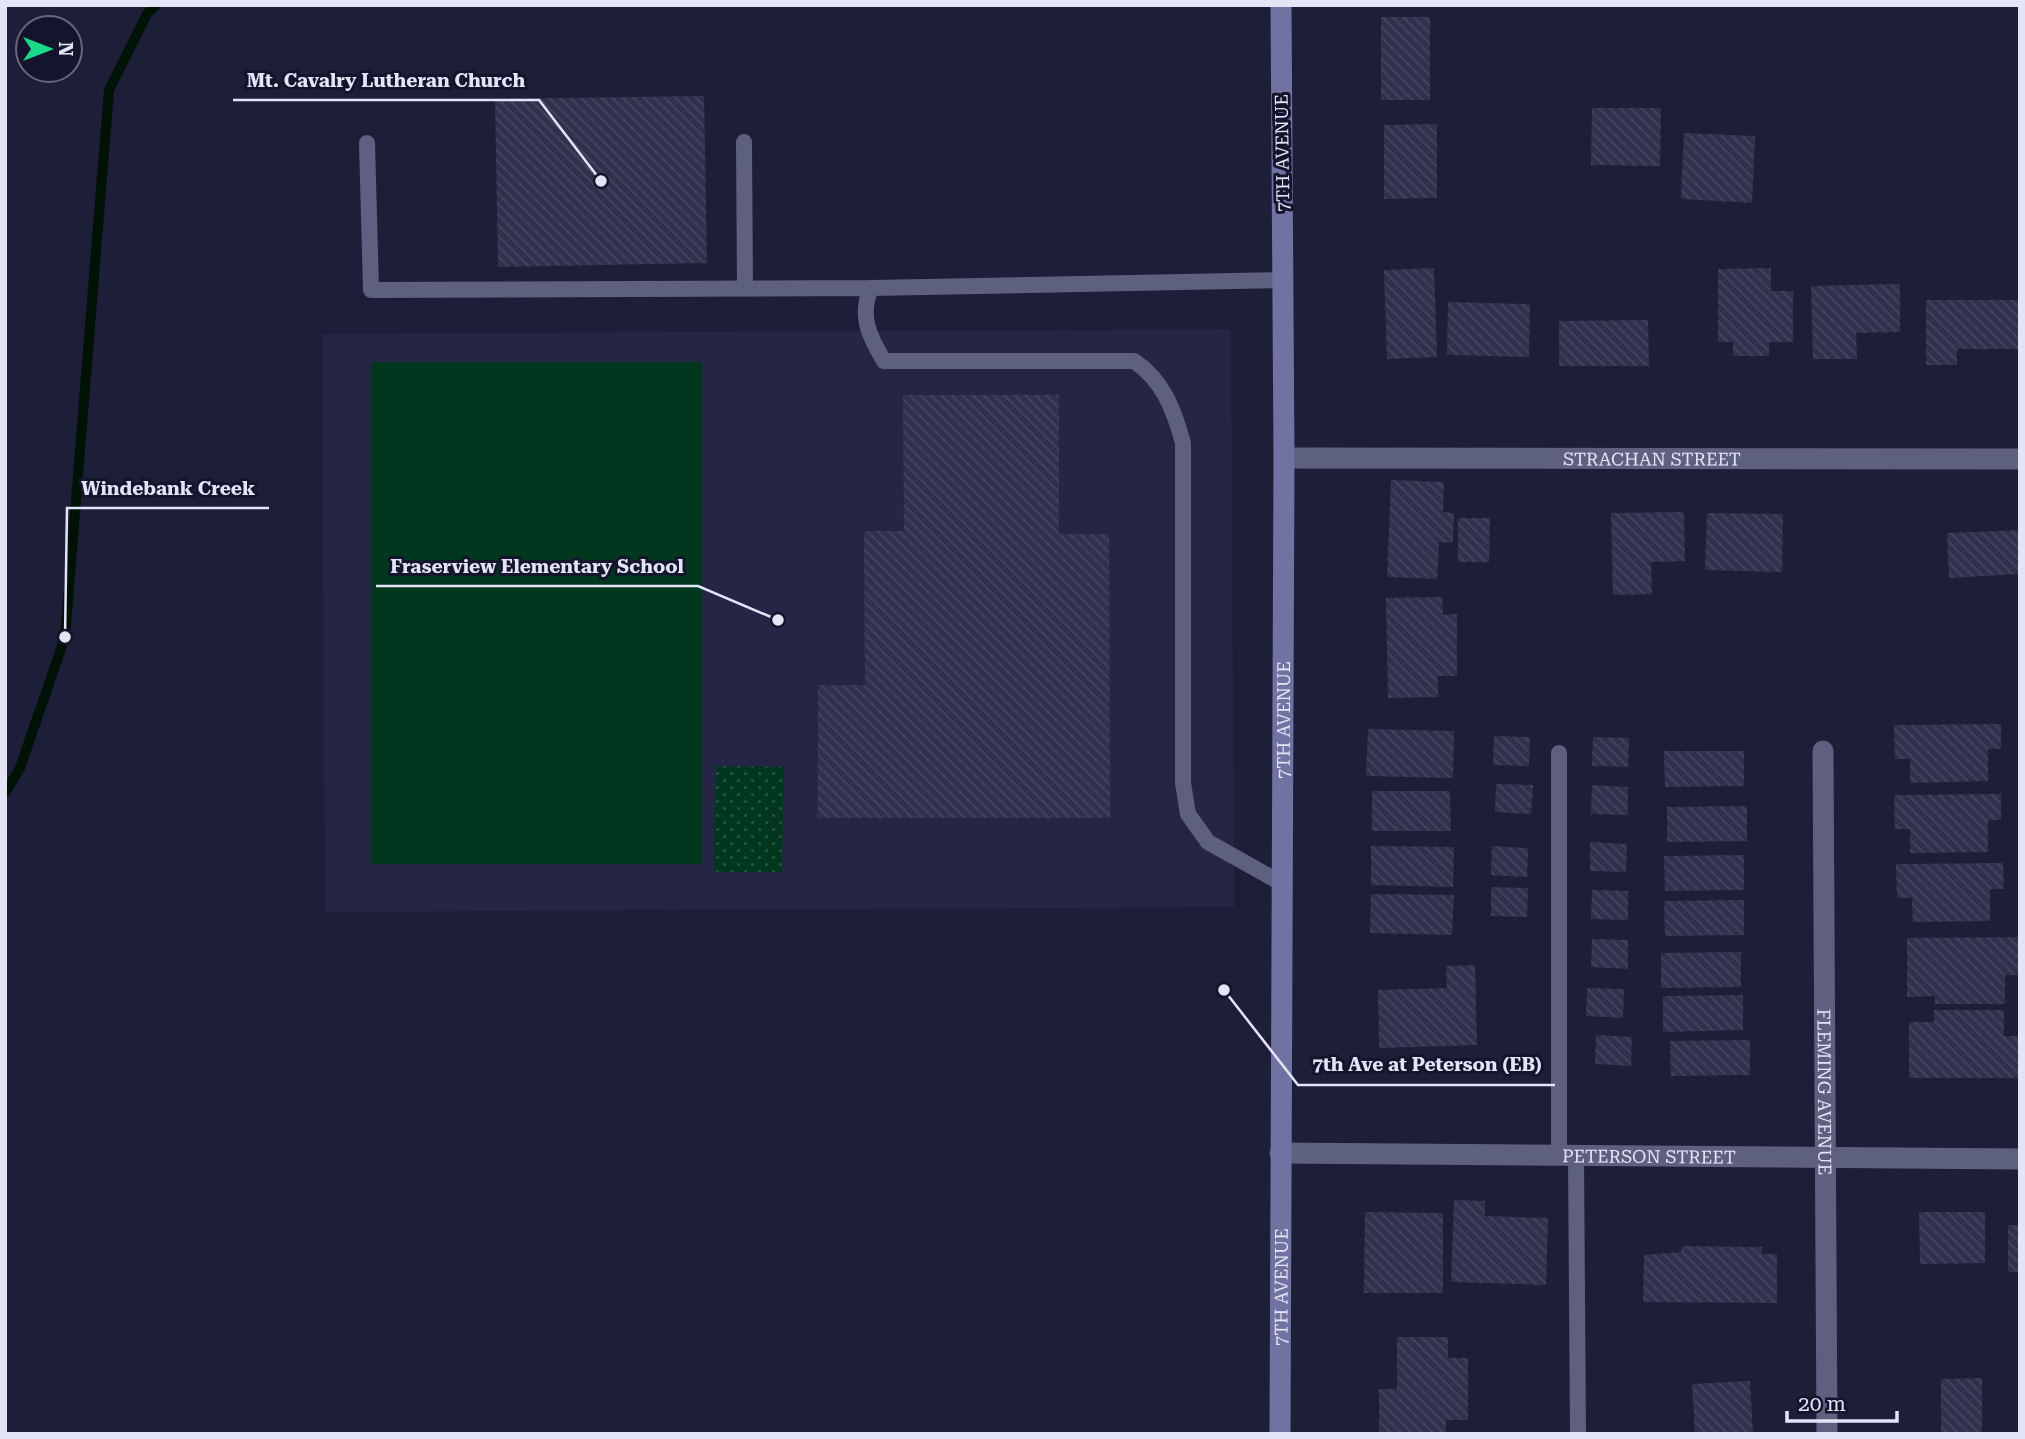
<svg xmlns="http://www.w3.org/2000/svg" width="2025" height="1439" font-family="'Roboto Serif',serif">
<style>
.built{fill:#252646}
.grass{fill:#01371f}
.park{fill:url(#park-dots)}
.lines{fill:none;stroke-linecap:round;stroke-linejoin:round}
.stream{stroke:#001106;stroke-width:10}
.building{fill:url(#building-back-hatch)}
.lane{stroke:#5e607f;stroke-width:16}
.street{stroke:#5e607f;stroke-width:21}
.secondary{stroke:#7073a2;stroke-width:21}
.labels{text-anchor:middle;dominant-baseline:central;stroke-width:6;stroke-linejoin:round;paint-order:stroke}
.street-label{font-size:18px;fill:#e3e5f7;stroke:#14142d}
.leader{fill:none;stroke:#e3e5f7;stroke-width:2.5}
.callout-dot{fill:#e3e5f7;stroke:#14142d;stroke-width:2.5}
.callout-label{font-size:19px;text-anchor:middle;font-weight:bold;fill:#e3e5f7;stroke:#14142d;stroke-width:6;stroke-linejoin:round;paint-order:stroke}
</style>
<defs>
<pattern id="park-dots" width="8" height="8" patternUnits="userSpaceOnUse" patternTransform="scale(1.75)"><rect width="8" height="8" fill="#01371f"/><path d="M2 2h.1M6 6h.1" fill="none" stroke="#265440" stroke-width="1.8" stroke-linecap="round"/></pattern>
<pattern id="building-back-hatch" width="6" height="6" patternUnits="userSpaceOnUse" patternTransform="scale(1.75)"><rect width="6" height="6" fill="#30324d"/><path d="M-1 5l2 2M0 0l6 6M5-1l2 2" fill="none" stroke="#44465f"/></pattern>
</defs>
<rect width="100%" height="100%" fill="#1d1e38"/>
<path class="built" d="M1231,329L1234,907L325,912L322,334Z"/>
<path class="grass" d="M371,362H702V864H371Z"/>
<path class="park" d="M716,766L784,767L782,872H714Z"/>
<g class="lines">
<path class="stream" d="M5,793L20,768L65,637L109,90L147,14L156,5"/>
</g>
<path class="building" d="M1381,17H1430V100H1381Z
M704,96L707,263L498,267L495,99Z
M1592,108H1661L1660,166L1591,165Z
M1437,124V198L1384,199V125Z
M1684,133L1755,136L1752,203L1681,199Z
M1434,268L1437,357L1387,359L1384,270Z
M1771,268V291H1793V342H1769V356H1733V342H1718V269Z
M1900,284V332L1856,333L1857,359H1813L1811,286Z
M1926,300H2020V349H1957V365H1926Z
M1448,302L1530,304L1529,357L1447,355Z
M1648,320L1649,366H1559V321Z
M903,395H1059V534H1109L1110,818H818V685H865L864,531H904Z
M1391,480L1444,482L1443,512L1454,513L1453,543L1439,542L1437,579L1387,577Z
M1684,512L1685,561L1651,562L1652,594L1613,595L1611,513Z
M1707,513L1783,514L1782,572L1705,570Z
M1458,518H1490L1489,562H1458Z
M2020,530V574L1949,578L1947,533Z
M1442,597L1443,615L1457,614V676H1438V697L1388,698L1386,598Z
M2001,724V749H1988V781L1910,783V759H1895L1894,725Z
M1368,729L1454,731L1453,778L1366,776Z
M1494,736L1530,737L1529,766L1493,765Z
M1593,737L1629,738L1628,767L1592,766Z
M1664,751H1744V786L1665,787Z
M1496,784L1533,785L1531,814L1495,812Z
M1592,785L1628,787V815L1591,814Z
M1372,791H1450L1451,831H1372Z
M2001,794V820H1988V852L1910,853V829H1895L1894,795Z
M1747,806V841L1667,842V807Z
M1590,842L1627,844L1626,872L1590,871Z
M1371,846L1454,847L1453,887L1371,885Z
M1492,846L1528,848L1527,877L1491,875Z
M1744,855V890L1665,891L1664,856Z
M2003,863L2004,889H1990V921L1913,922L1912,898H1897L1896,864Z
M1491,887L1528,888L1527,917L1491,916Z
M1592,890L1628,891V920L1591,919Z
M1371,894L1454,895L1452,935L1370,933Z
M1744,900V935L1665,936L1664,901Z
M2020,937V975H2005V1004H1935V996L1907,997V938Z
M1592,939L1628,940V969L1591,967Z
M1741,952V987L1661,988V953Z
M1475,965L1477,1045L1379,1048L1378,990L1447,988L1446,966Z
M1587,988L1624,989L1623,1018L1586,1016Z
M1743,995V1030L1663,1032V996Z
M1934,1010H2004V1036H2020V1078H1909V1022H1934Z
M1596,1035L1632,1037L1631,1066L1595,1064Z
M1750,1040V1075L1671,1076L1670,1041Z
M1454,1200L1485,1201V1216L1548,1218L1546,1285L1451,1282Z
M1365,1212L1443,1213V1293H1364Z
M1919,1212H1985V1263L1920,1264Z
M2008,1225H2020V1272H2008Z
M1682,1246L1762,1247V1254H1777V1303L1643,1302L1644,1255L1681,1252Z
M1397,1337H1448V1358H1468V1420H1446V1434H1379V1389H1397Z
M1982,1378V1434H1941V1379Z
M1750,1381L1753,1434H1695L1692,1384Z"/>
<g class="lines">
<path class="lane" d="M744,142L745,288
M367,143L371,290L871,288
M1559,753V1156
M1281,883L1208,842L1188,814L1183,783V443C1174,410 1163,380 1134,361H884C869,336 859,316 871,288L1283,280
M1576,1156L1578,1434"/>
<g class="street">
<path id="s1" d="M1284,458L2020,459"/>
<path id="s2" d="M1823,751L1827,1434"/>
<path id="s3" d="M1280,1153L2020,1159"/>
</g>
<path class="secondary" id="s4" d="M1280,1434L1284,458L1281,5"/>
</g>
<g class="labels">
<g class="street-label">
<text transform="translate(1282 153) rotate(-91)">7TH AVENUE</text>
<text stroke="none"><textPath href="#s1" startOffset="368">STRACHAN STREET</textPath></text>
<text stroke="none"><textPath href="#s4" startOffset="714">7TH AVENUE</textPath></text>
<text stroke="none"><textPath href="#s2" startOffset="341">FLEMING AVENUE</textPath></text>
<text stroke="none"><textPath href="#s3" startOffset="369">PETERSON STREET</textPath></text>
<text stroke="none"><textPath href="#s4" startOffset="147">7TH AVENUE</textPath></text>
</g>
</g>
<path class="leader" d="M601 181L539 100H233M65 637L67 508H269M778 620L698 586H376M1224 990L1298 1085H1555"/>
<g class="callout-dot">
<circle cx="601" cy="181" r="7"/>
<circle cx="65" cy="637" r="7"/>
<circle cx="778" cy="620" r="7"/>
<circle cx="1224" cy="990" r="7"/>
</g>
<g class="callout-label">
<text x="386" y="87">Mt. Cavalry Lutheran Church</text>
<text x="168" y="495">Windebank Creek</text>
<text x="537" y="573">Fraserview Elementary School</text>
<text x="1427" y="1071">7th Ave at Peterson (EB)</text>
</g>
<rect width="2025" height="1439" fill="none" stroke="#e3e5f7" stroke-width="14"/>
<g transform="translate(49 49) rotate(90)"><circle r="33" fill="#14142d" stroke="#67687e" stroke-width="2"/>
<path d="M0-5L12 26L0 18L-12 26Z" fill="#1ad988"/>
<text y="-10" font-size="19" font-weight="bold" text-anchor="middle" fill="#e3e5f7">N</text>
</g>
<path d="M1787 1411v10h110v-10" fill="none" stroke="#e3e5f7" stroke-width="3.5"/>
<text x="1798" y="1411" font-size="21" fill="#e3e5f7" stroke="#14142d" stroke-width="5" paint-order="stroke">20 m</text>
</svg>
